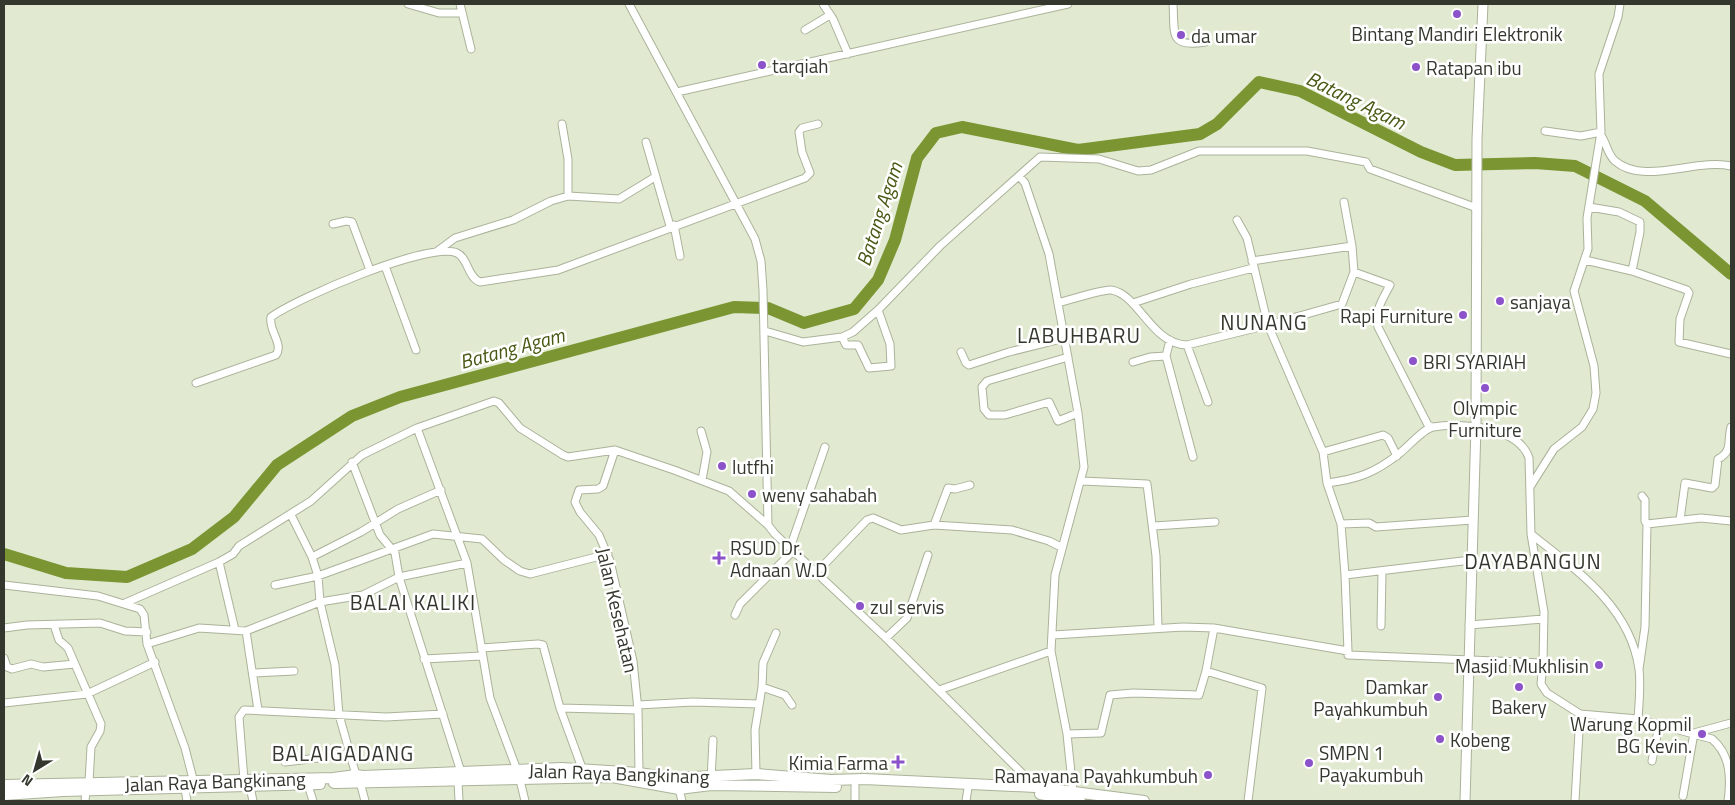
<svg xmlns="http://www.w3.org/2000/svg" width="1735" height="805" font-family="'Titillium Web',sans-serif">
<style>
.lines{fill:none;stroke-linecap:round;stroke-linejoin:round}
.river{stroke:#7a9532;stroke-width:12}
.minor-casing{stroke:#aab39a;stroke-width:9}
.major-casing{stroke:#aab39a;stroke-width:11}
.highway-casing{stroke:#aab39a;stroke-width:12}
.minor{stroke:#fff;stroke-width:7}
.major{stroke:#fff;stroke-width:9}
.highway{stroke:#fff;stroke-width:10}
.poi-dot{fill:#8b52ca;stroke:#fff;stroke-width:2}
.labels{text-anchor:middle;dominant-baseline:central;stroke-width:5;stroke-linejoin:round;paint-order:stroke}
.poi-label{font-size:19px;fill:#34372d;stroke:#fff;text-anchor:start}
.street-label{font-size:19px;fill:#34372d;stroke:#fff}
.water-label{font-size:20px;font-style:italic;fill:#465812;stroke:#fff}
.quarter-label{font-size:21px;letter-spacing:1px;fill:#34372d;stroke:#fff}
</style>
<rect width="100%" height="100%" fill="#e1ead0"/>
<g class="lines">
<path class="river" d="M4,554L66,573L127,577L192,549L234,517L277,465L352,416L400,397L734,307L768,308L804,323L854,309L878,280L895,240L917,158L936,133L962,127L1078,150L1200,134L1217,124L1259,82L1300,91L1421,152L1455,165L1535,163L1575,166L1645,201L1731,274"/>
<defs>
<path id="minor" d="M408,4L439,13H462
M460,4L471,49
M629,4L755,239L761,261L763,290L768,525L775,534L886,638L1037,788
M823,4L833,19L848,54
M1173,4C1175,33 1168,48 1205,42
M805,30L830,15
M677,92L1068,4
M562,124L568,159V196
M1545,131L1581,136L1601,132
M1600,134C1607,143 1607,154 1615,161C1644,186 1696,158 1731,166
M646,142L670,226
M1019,176L1025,183L1049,254L1078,413L1084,467L1055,575L1051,651L1067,734L1073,792
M1589,207L1619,212L1640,222V232L1632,271L1687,290L1689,293L1680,319L1679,342L1731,354
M1237,220L1247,238L1268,325L1342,304L1354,272L1352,246L1344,202
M333,224L346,221L352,222L370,270
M674,225L680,256
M436,252L455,238L513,220L551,201L568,196L619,199L655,177
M1585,260L1632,271
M1252,261L1352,246
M385,266L416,350
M1354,272L1390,285C1383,299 1374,311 1378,327L1428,425L1432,427
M1058,303C1069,300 1103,289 1111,290C1139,294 1151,344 1187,345L1268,325L1323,452L1327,483L1341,524L1345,575
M1133,303L1191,284L1253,268
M765,331L803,342L842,337L853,332L878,310L940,246L1040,157L1099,159L1138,171L1151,170L1199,151H1307L1366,162L1370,169L1477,208
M842,337L846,345H858L869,368L891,366L890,344L878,310
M1187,345L1208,402
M961,352L966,363L969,365L1009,352L1065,338
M1166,356L1193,457
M1068,357L987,381L982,387L984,409L989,415H1005L1049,402L1058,421L1078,413
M1133,362L1150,357L1166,356L1170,340
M196,383L276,355C284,344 268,330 271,317C297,298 429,241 457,253C468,258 468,278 480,282L558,270L805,178L810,173L802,152L799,132L802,128L818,124
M417,428L467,563L490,698L517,770
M701,431L707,452L702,480
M615,450L603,486L598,489L579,490L575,502L580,512L599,535L610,561L633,661L638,710L639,773
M1323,452L1383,435L1388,438L1397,456
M352,462L380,535L395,553L399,577L461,772
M1082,481L1147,484L1156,556L1158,628
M1327,483C1358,479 1375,473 1400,453C1409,446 1423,429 1433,427C1461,422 1519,427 1529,458L1531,534C1576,570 1630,606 1639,669C1641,685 1639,703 1638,719
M1530,487L1554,449L1582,427L1593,409L1596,393L1594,366L1574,291L1588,249L1587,218L1601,132L1599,74L1618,17L1620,4
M291,515L312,557L318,576L320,602L335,665L339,715L356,775
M1680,520L1685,483L1712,488L1715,485L1718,459C1733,451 1727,442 1731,427
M1341,524L1369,523L1376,527L1473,520
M1647,524L1701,518L1731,521
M934,525L948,488L955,489L970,485
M1154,526L1215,522
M1531,534L1544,612L1543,663
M790,548L825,447
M312,557L361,532L398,509L441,490
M219,562L235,630
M815,574L867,520L873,518L901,530L934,525L1012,530L1049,541L1061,547
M4,585L98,596L140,609L144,615L147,644L185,748L193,779
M275,585L318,576L433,534L482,539L504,560L520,571L530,574L608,554
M125,603L219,562L233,554L239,546L311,501L362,455L417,428L494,401L499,403L520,428L563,455L568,457L615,450L674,470L729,491L768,525
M735,615L740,604L793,551
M54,625L59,640L68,648L101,724L100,731L91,747L89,782
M1469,625L1544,619
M1381,626L1382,572
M4,628L27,625L100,623L125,631L147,632
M1214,628L1206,671L1262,688L1248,801
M246,631L258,710
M1053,635L1183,627L1214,628L1348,651V655L1543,663L1541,684L1547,693L1580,714L1638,719L1712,739C1731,755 1731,779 1728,801
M886,638L907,618L928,555
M147,644L199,628L246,631L320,602L363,595L399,577L467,563
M481,648L538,644L543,645L560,708L582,768
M1348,651L1345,575L1471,560
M4,658L7,667L12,669L31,664L43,667L75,664
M424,659L481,656
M1639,669L1645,627L1647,524L1645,521V500L1642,496
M253,673L294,671
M762,687L785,695L792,705
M939,690L1051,651
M4,703L87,694L155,662
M638,705L693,702L759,704
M560,708L638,710
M1067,734L1101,733L1110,695L1133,693L1199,695L1206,671
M1652,761L1659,725
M285,762L351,754
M756,774L755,730L762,687L763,663L776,633
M244,780L239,717L244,710L386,717L443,714
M520,780L525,801
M711,780L713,740
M458,781L459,801
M360,782L365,801
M308,785L313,801
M250,787L253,801
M185,789L187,801
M679,789L682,801
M1683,796L1694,733L1731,723
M85,801L86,791
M855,801V786
M966,801L968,788
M1575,801L1580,714"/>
<path id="major" d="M1465,801L1476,426L1477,139L1483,4"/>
<path id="highway" d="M334,783L612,777L679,789L711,785L836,787
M4,785L333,778L356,775L363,776L562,768L639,773L671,778L756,774L831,780L864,779L1035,787L1144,801
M1040,794L1080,801
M4,795L63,791L320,784"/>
</defs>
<use href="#minor" class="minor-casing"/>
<use href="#major" class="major-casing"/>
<use href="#highway" class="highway-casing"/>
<use href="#minor" class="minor"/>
<use href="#major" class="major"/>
<use href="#highway" class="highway"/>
</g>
<g class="poi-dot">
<circle cx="1457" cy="14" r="5"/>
<circle cx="1181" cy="35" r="5"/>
<circle cx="762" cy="65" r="5"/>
<circle cx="1416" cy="67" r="5"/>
<circle cx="1500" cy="301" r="5"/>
<circle cx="1463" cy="315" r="5"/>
<circle cx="1413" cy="361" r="5"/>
<circle cx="1485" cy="388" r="5"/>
<circle cx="722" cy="466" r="5"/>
<circle cx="752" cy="494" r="5"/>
<path d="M716.5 550.5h5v5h5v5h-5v5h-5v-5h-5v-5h5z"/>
<circle cx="860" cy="606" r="5"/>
<circle cx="1599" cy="665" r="5"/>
<circle cx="1519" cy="687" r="5"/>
<circle cx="1438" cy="697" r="5"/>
<circle cx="1702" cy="734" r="5"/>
<circle cx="1440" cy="739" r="5"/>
<path d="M895.5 754.5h5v5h5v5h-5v5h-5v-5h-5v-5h5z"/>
<circle cx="1309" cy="763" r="5"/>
<circle cx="1208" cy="775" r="5"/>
</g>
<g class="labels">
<g class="poi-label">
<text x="1457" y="33" text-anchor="middle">Bintang Mandiri Elektronik</text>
<text x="1191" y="35">da umar</text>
<text x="772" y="65">tarqiah</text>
<text x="1426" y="67">Ratapan ibu</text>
<text x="1510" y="301">sanjaya</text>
<text x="1453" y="315" text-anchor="end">Rapi Furniture</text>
<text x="1423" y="361">BRI SYARIAH</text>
<text x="1485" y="407" text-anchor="middle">Olympic<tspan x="1485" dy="22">Furniture</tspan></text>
<text x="732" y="466">lutfhi</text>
<text x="762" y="494">weny sahabah</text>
<text x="730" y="547">RSUD Dr.<tspan x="730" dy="22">Adnaan W.D</tspan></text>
<text x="870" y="606">zul servis</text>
<text x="1589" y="665" text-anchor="end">Masjid Mukhlisin</text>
<text x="1428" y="686" text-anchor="end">Damkar<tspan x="1428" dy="22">Payahkumbuh</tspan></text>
<text x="1519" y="706" text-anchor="middle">Bakery</text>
<text x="1692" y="723" text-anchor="end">Warung Kopmil<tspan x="1692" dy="22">BG Kevin.</tspan></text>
<text x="1450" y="739">Kobeng</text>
<text x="1319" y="752">SMPN 1<tspan x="1319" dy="22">Payakumbuh</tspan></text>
<text x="888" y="762" text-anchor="end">Kimia Farma</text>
<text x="1198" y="775" text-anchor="end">Ramayana Payahkumbuh</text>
</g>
<g class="street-label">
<text transform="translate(618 610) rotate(77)">Jalan Kesehatan</text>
<text transform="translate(619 773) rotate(2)">Jalan Raya Bangkinang</text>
<text transform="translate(215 781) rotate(-2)">Jalan Raya Bangkinang</text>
</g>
<g class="water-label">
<text transform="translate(1356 100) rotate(26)">Batang Agam</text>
<text transform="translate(879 214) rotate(-72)">Batang Agam</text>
<text transform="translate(512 348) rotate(-15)">Batang Agam</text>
</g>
<g class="quarter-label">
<text x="1264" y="322">NUNANG</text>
<text x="1079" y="335">LABUHBARU</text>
<text x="1533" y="561">DAYABANGUN</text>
<text x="413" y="602">BALAI KALIKI</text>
<text x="343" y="753">BALAIGADANG</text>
</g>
</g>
<rect width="1735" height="805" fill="none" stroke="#34372d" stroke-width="10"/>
<g transform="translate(35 770) rotate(217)" stroke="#ffffff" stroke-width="4" paint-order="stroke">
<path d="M0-4L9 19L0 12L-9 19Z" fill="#34372d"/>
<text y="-8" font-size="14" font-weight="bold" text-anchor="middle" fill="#34372d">N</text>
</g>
</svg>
